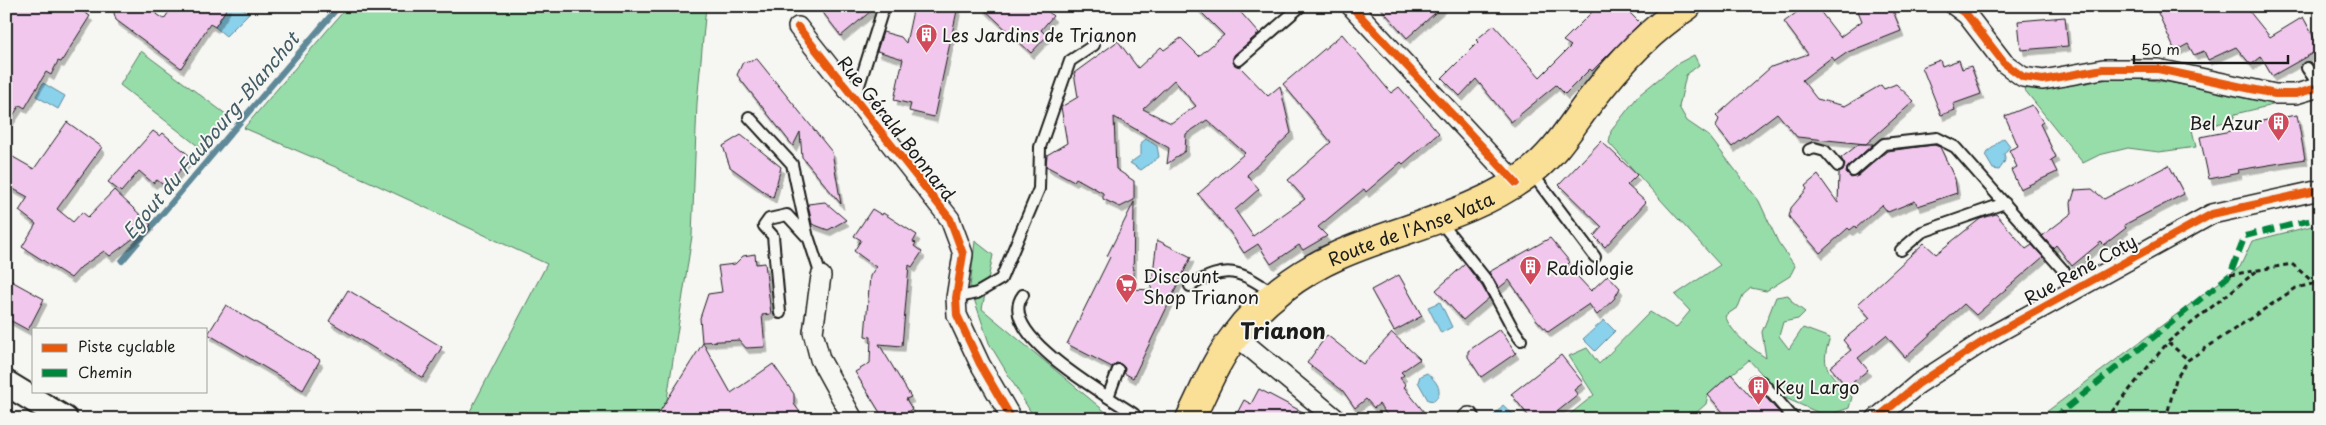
<svg xmlns="http://www.w3.org/2000/svg" width="2326" height="425" font-family="'Playpen Sans',sans-serif">
<style>
.green{fill:#97ddaa;stroke:#5a7c63}
.water{fill:#8ad1eb;stroke:#5e8998}
.lines{fill:none;stroke-linecap:round;stroke-linejoin:round}
.stream{stroke:#5e8998;stroke-width:6}
.building{fill:#f1c7ee;stroke:#1c1c1c;fill-rule:evenodd;filter:url(#shadow)}
.service-casing{stroke:#1c1c1c;stroke-width:14}
.minor-casing{stroke:#1c1c1c;stroke-width:22}
.tertiary-casing{stroke:#1c1c1c;stroke-width:28}
.primary-casing{stroke:#1c1c1c;stroke-width:31}
.path{stroke:#1c1c1c;stroke-width:3;stroke-dasharray:5 4;stroke-linecap:butt}
.service{stroke:#f6f6f2;stroke-width:10}
.minor{stroke:#f6f6f2;stroke-width:19}
.tertiary{stroke:#f6f6f2;stroke-width:24}
.primary{stroke:#fadf96;stroke-width:28}
.quiet{stroke:#00873e;stroke-width:6;stroke-dasharray:12 6;stroke-linecap:butt}
.cycleway-casing{stroke:#f6f6f2;stroke-width:11}
.cycleway{stroke:#e8590c;stroke-width:8}
.labels{text-anchor:middle;dominant-baseline:central;stroke-width:4;stroke-linejoin:round;paint-order:stroke}
.poi-label{font-size:18px;fill:#1c1c1c;stroke:#f6f6f2;text-anchor:start}
.street-label{font-size:18px;fill:#1c1c1c;stroke:#f6f6f2}
.water-label{font-size:19px;font-style:italic;fill:#425b64;stroke:#f6f6f2}
.district-label{font-size:22px;font-weight:bold;fill:#1c1c1c;stroke:#f6f6f2}
</style>
<defs>
<filter id="shadow"><feDropShadow dx="3" dy="5.5" stdDeviation="0" flood-color="#0004"/></filter>
</defs>
<rect width="100%" height="100%" fill="#f6f6f2"/>
<filter id="ink" filterUnits="userSpaceOnUse"><feTurbulence type="fractalNoise" baseFrequency=".02" numOctaves="2"/><feDisplacementMap in="SourceGraphic" scale="10" xChannelSelector="R" yChannelSelector="G"/><feConvolveMatrix kernelMatrix="1 2 1 2 8 2 1 2 1" color-interpolation-filters="sRGB"/></filter>
<g filter="url(#ink)">
<path class="green" d="M348,6H706L697,103L692,236L664,419H466L547,264L366,180L244,128Z
M141,51L227,115L203,150L120,85Z
M1694,55L1699,65L1686,75L1679,107L1687,121L1709,136L1759,201L1778,242L1795,266L1790,276L1766,291L1751,288L1743,295L1738,307L1725,316C1733,335 1750,347 1766,358L1762,332L1776,297L1788,295L1793,303L1805,312L1798,319L1783,322L1779,336L1789,349L1803,328L1830,338C1818,371 1831,372 1852,397L1849,408L1826,416L1783,397L1749,360L1708,395L1706,404L1689,419H1564L1594,395L1569,356L1587,348L1599,364L1650,312L1676,328L1690,311L1675,295L1720,265L1609,143L1611,131L1639,95L1677,64Z
M2121,77L2167,82L2281,103L2235,114L2233,120L2192,130L2196,147L2159,152L2128,148L2099,155L2083,163L2024,89L2086,83Z
M2320,224V419H2037L2240,267L2252,241Z
M975,241L993,255L982,309L1114,419H1035L989,343L970,287Z"/>
<path class="water" d="M228,6H239L249,13L226,36L215,27Z
M43,83L65,96L58,109L36,96Z
M2004,138L2010,146L2004,154C2007,161 2003,164 1999,170L1993,169L1986,157L1988,151C1995,147 1996,142 2004,138Z
M1146,139L1157,146L1159,157L1141,170L1130,163L1141,155V143Z
M1440,302L1452,327L1441,333L1428,307Z
M1604,320L1615,331L1595,351L1583,339Z
M1427,373C1436,381 1445,391 1434,401L1428,400L1418,382L1420,376Z
M1503,405L1518,419H1491Z"/>
<g class="lines">
<path class="stream" d="M122,261L339,6"/>
</g>
<path class="building" d="M6,6H74L90,16L61,62L58,61L51,75L46,72L25,108L20,105L6,126Z
M112,6H145L164,19L173,6H228L215,27L210,24L181,68L116,20Z
M818,6H877L841,36Z
M914,6H958L934,117L909,111L911,104L894,100L903,59L877,51L883,32L901,37L906,43Z
M981,6H1042L1053,16L1041,30L1047,36L1031,53Z
M1195,6H1235L1259,33L1234,55V64L1240,67L1268,96L1280,86L1291,133L1247,175L1259,189L1235,210L1253,236L1305,199L1288,180L1331,142L1283,84L1342,34L1391,93L1399,87L1439,133L1403,164L1401,162L1366,192L1364,189L1318,227L1327,236L1303,250L1299,245L1271,264L1258,244L1244,253L1230,232L1198,194L1245,153L1207,120L1186,134L1185,151L1167,164L1169,148L1114,117L1116,169L1134,181V200L1120,207L1103,199V193L1076,178L1074,181L1046,166L1047,155L1067,143L1061,107L1078,97L1074,73L1118,41L1138,68L1161,47L1164,50L1181,38L1199,56L1224,35ZM1174,80L1196,106L1171,123L1143,109Z
M1379,6H1443L1407,38Z
M1598,6H1623L1640,23L1592,71L1590,69L1565,94L1556,85L1511,122L1476,79L1460,96L1442,78L1478,42L1476,40L1494,25L1540,77L1571,46L1563,41Z
M1805,6H1816L1840,37L1862,21L1856,6H1891L1901,31L1848,52L1835,61L1832,57L1802,80L1817,99L1845,106L1881,85L1884,89L1896,84L1914,101L1866,144L1797,137L1777,113L1732,147L1716,127L1719,119L1716,116L1771,67L1808,54L1784,22Z
M2155,6H2245L2270,37L2303,17L2320,49L2272,76L2261,57L2251,65L2236,47L2208,60L2204,51L2194,55L2188,44L2175,51Z
M2065,17L2068,46L2021,50L2018,21Z
M757,59L832,152L841,204L802,157L800,132L793,146L737,75L743,62Z
M1940,60L1942,66L1959,60L1962,69L1971,66L1981,94L1953,104L1955,110L1941,115L1922,67Z
M2032,105L2043,122L2040,124L2056,157L2051,160L2057,172L2020,189L2011,170L2017,167L2009,150L2018,146L2005,116Z
M2297,115L2305,159L2238,170L2239,173L2209,179L2200,137L2251,127L2250,123Z
M67,122L102,147L57,209L73,222L82,212L88,217L114,190L151,225L110,256L104,251L81,267L71,278L22,247L36,224L19,211L28,197L6,185V153L34,169Z
M153,131L160,136L163,133L191,157L166,187L157,180L153,183L139,171L121,192L108,182Z
M741,135L781,167L773,198L730,167L723,146Z
M1601,141L1637,175L1627,185L1646,202L1605,247L1594,236L1602,227L1559,185Z
M1859,144H1873L1847,168L1846,173L1851,178L1858,176L1887,151L1934,145L1940,147L1955,179L1957,193L1918,206L1915,201L1888,212L1882,205L1856,228L1855,226L1850,230L1848,228L1820,253L1789,217L1791,208L1807,189L1805,186L1818,175L1838,203L1839,173L1843,171L1845,165L1841,158Z
M2169,165L2184,194L2124,225L2126,228L2104,245L2101,242L2072,266L2056,245L2053,248L2042,236L2072,213L2071,203L2075,190L2092,189L2104,199Z
M825,202L846,220L828,230L812,224L808,204Z
M1134,202L1133,289L1151,290L1157,240L1191,257L1133,378L1124,373L1125,368L1121,364L1116,363L1112,367L1067,344L1110,257L1107,256Z
M872,209L882,215L883,213L917,235L913,242L916,243L914,246L922,252L912,267L909,265L902,346L879,344L911,397L906,399L912,409L896,419H884L855,372L870,363L871,337L865,336L870,276L876,267L854,251L861,240L854,236Z
M1996,214L2026,249L2032,245L2043,257L1976,315L1964,304L1905,357L1886,335L1858,358L1868,370L1847,387L1830,367L1851,350L1843,340L1870,318L1858,304L1924,243L1936,254L1980,219Z
M1550,238L1570,262L1567,265L1591,291L1608,275L1620,288L1614,299L1597,315L1589,304L1548,332L1536,319L1509,280L1499,288L1489,272Z
M755,254L756,264L765,263L771,314L762,315L765,347L746,348L739,340L702,342L700,318L708,294L722,292L718,266L735,264L743,256Z
M1465,264L1482,286L1489,298L1463,320L1436,290Z
M1399,275L1422,316L1394,331L1371,290Z
M6,278L44,299L28,330L6,318Z
M348,290L442,347L423,378L329,321Z
M226,305L320,360L303,390L208,334Z
M1500,329L1516,353L1481,377L1468,357V351Z
M1392,333L1420,359L1401,372L1404,375L1400,378L1406,385L1404,387L1424,412L1415,419H1390L1379,404L1374,408L1366,399L1355,408L1343,391L1307,363L1327,335L1363,364Z
M703,343L731,393L773,364L794,394V404L805,419H655Z
M1561,355L1583,383L1574,390L1578,395L1548,419H1531L1511,394Z
M1731,374L1752,398L1760,391L1785,419H1729L1708,395Z
M1259,389L1316,419H1234L1244,400L1251,404Z"/>
<g class="lines">
<defs>
<path id="service" d="M1239,60L1301,6
M2307,68L2320,87
M855,98L884,6
M749,117L792,164L808,238
M1809,150L1814,148L1825,151L1838,166
M1853,171L1884,144L1937,138L1955,147L2078,287
M1531,172L1595,257
M1439,220L1488,282L1512,327L1521,340
M1901,250L1922,232L2005,203
M1190,286C1227,264 1239,270 1273,293
M1023,295C994,333 1108,396 1134,414L1135,419
M956,298L977,293L1001,279L1039,189L1040,147L1070,61L1094,45
M780,313L773,236L764,226L769,219L787,215L809,239L821,276
M1755,381L1762,382L1794,419
M1108,397L1118,370"/>
<path id="minor" d="M1351,6L1516,183
M1955,6L1967,15L2004,63L2023,77L2043,80L2103,69H2158L2275,94H2296L2320,87
M798,27L950,219L963,254L956,298L957,315L980,364L1012,419
M821,276L813,332L820,359L853,419
M1235,335L1336,419
M1467,419L1469,417
M1876,419L1918,384L1993,335L2212,214L2320,190"/>
<path id="tertiary" d="M6,383L65,419"/>
<g id="primary">
<path id="s1" d="M1190,419C1204,391 1216,360 1235,336C1260,302 1300,272 1339,255C1402,227 1473,216 1529,173C1554,155 1571,126 1590,101C1616,67 1650,30 1687,6"/>
</g>
</defs>
<use href="#service" class="service-casing"/>
<use href="#minor" class="minor-casing"/>
<use href="#tertiary" class="tertiary-casing"/>
<use href="#primary" class="primary-casing"/>
<path class="path" d="M2230,275L2292,264L2320,288
M2168,342L2258,270
M2106,419L2168,342L2188,360
M2166,419L2176,379L2188,360L2296,288L2320,282"/>
<use href="#service" class="service"/>
<use href="#minor" class="minor"/>
<use href="#tertiary" class="tertiary"/>
<use href="#primary" class="primary"/>
<path class="quiet" d="M2053,419L2230,275L2245,236L2320,218"/>
<defs>
<path id="cycleway" d="M1351,6L1516,183
M1955,6L1967,15L2004,63L2023,77L2043,80L2103,69H2158L2275,94H2296L2320,87
M798,27L950,219L963,254L956,298L957,315L980,364L1012,419
M1876,419L1918,384L1993,335L2212,214L2320,190"/>
</defs>
<use href="#cycleway" class="cycleway-casing"/>
<use href="#cycleway" class="cycleway"/>
</g>
</g>
<defs>
<symbol id="building-pin" viewBox="-11 -11 22 30"><path d="M0 17L-7.5 6A9.5 9.5 0 1 1 7.5 6Z" fill="#d1495b" stroke="#f6f6f2"/><path d="M-4-6H4V6H1V3H-1V6H-4ZM-2.5-4.3h1.7v1.8h-1.7ZM.8-4.3h1.7v1.8H.8ZM-2.5-1h1.7V.8h-1.7ZM.8-1h1.7V.8H.8Z" fill="#fff"/></symbol>
<symbol id="supermarket-pin" viewBox="-11 -11 22 30"><path d="M0 17L-7.5 6A9.5 9.5 0 1 1 7.5 6Z" fill="#d1495b" stroke="#f6f6f2"/><path d="M-6-5.5h2.5l.6 2H6L4.5 2H-2.5L-4.4-4H-6ZM-1.5 3.2a1.3 1.3 0 1 0 .1 0ZM3 3.2a1.3 1.3 0 1 0 .1 0Z" fill="#fff"/></symbol>
</defs>
<g fill-rule="evenodd">
<use href="#building-pin" x="914" y="22" width="25" height="34"/>
<use href="#building-pin" x="2266" y="110" width="25" height="34"/>
<use href="#building-pin" x="1518" y="254" width="25" height="34"/>
<use href="#supermarket-pin" x="1114" y="272" width="25" height="34"/>
<use href="#building-pin" x="1746" y="374" width="25" height="34"/>
</g>
<g class="labels">
<g class="poi-label">
<text x="942" y="34">Les Jardins de Trianon</text>
<text x="2262" y="122" text-anchor="end">Bel Azur</text>
<text x="1546" y="267">Radiologie</text>
<text x="1143" y="275">Discount<tspan x="1143" dy="21">Shop Trianon</tspan></text>
<text x="1775" y="386">Key Largo</text>
</g>
<g class="street-label">
<text transform="translate(897 128) rotate(52)">Rue Gérald Bonnard</text>
<text stroke="none"><textPath href="#s1" startOffset="304">Route de l'Anse Vata</textPath></text>
<text transform="translate(2080 269) rotate(-29)">Rue René Coty</text>
</g>
<g class="water-label">
<text transform="translate(210 135) rotate(-50)">Egout du Faubourg-Blanchot</text>
</g>
<g class="district-label">
<text x="1283" y="329">Trianon</text>
</g>
</g>
<rect width="2326" height="425" fill="none" stroke="#f6f6f2" stroke-width="25"/>
<rect x="12" y="12" width="2301" height="400" fill="none" stroke="#1c1c1c" stroke-width="2" filter="url(#ink)"/>
<rect x="32" y="328" width="175" height="65" fill="#f6f6f2" stroke="#9f9f9c"/>
<rect x="42" y="344" width="25" height="8" fill="#e8590c" stroke="#9f9f9c"/>
<text x="78" y="352" font-size="15" fill="#1c1c1c">Piste cyclable</text>
<rect x="42" y="369" width="25" height="8" fill="#00873e" stroke="#9f9f9c"/>
<text x="78" y="378" font-size="15" fill="#1c1c1c">Chemin</text>
<path d="M2134 55v8h154v-8" fill="none" stroke="#1c1c1c" stroke-width="2.5"/>
<text x="2141" y="55" font-size="15" fill="#1c1c1c" stroke="#f6f6f2" stroke-width="4" paint-order="stroke">50 m</text>
</svg>
